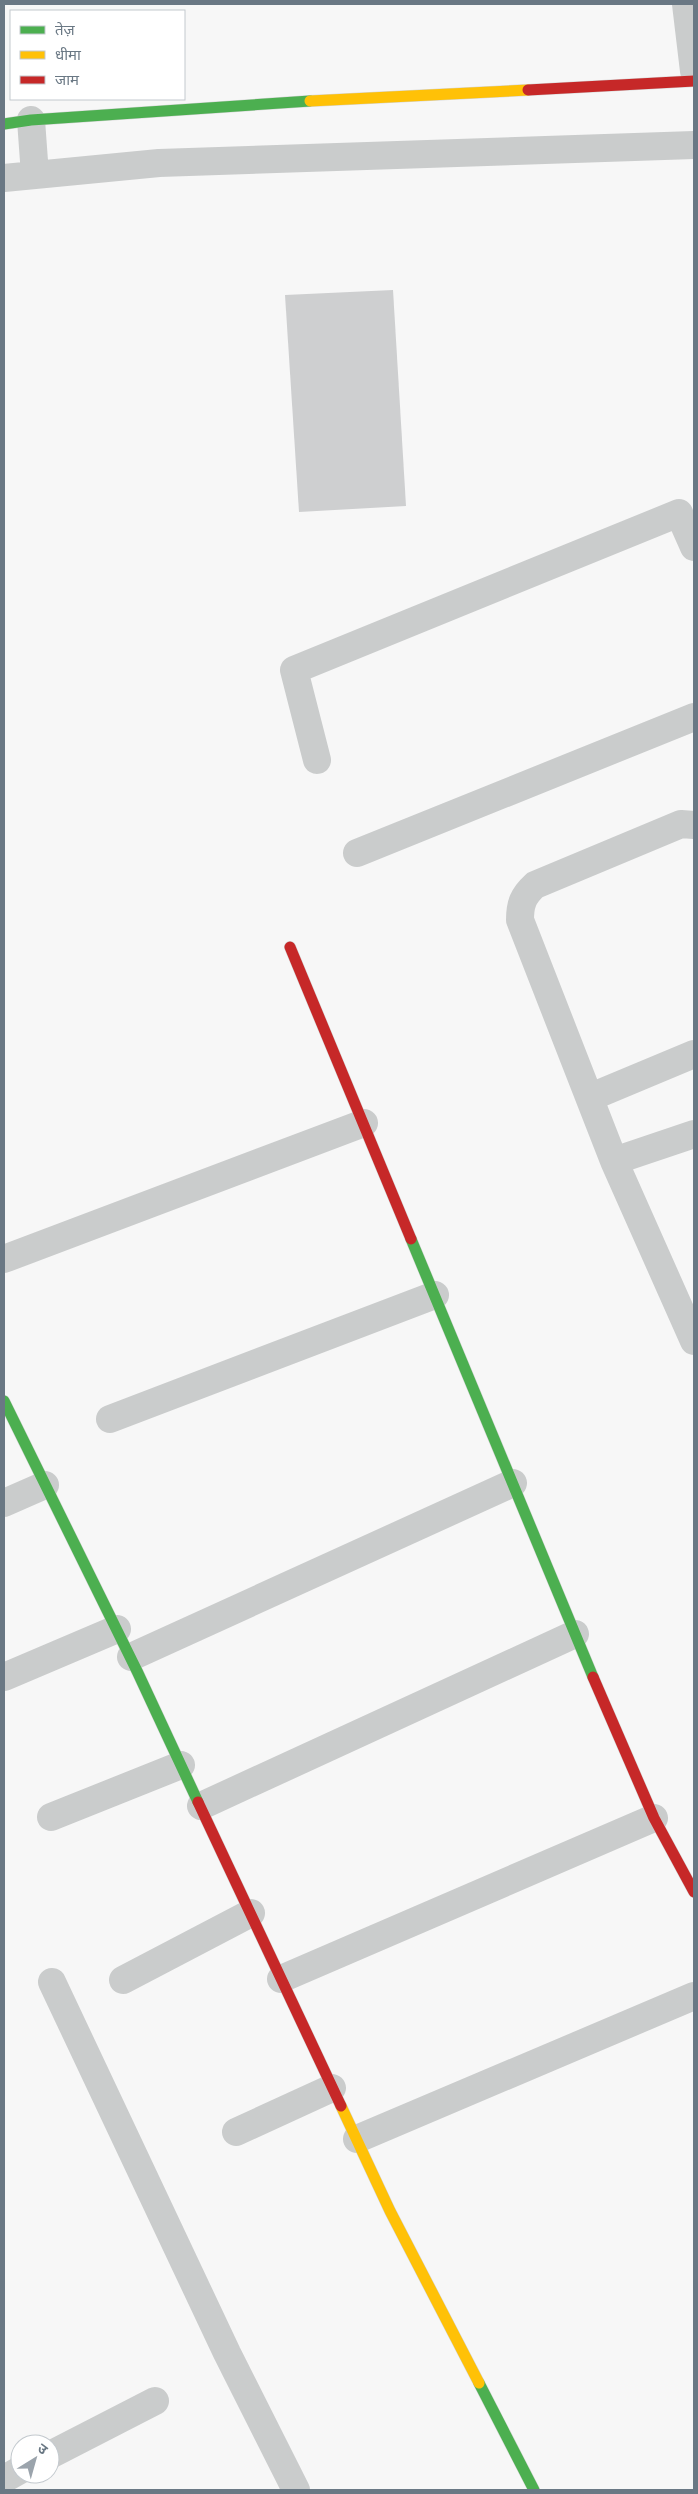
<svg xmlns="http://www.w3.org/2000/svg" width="698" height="2494" font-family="'Noto Sans','Noto Sans Devanagari',sans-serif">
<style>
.building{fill:#cecfd0}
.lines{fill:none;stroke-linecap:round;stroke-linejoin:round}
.fast-casing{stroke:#d4d5d5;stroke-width:12}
.slow-casing{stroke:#d4d5d5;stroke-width:12}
.jam-casing{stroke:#d4d5d5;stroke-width:12}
.street{stroke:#cacccc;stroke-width:28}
.fast{stroke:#4caf50;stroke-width:11}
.slow{stroke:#ffc107;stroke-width:11}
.jam{stroke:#c62828;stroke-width:11}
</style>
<rect width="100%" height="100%" fill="#f7f7f7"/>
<path class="building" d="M393,290L406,506L299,512L285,295Z"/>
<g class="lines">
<defs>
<path id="fast" d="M4,124L31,120L310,101
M411,1239L593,1677
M4,1401L137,1671L198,1802
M479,2383L534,2490"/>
<path id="slow" d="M310,101L528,90
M341,2106L390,2211L479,2383"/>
<path id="jam" d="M528,90L694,81
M290,947L411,1239
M593,1677L654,1818L694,1892
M198,1802L341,2106"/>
</defs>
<use href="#fast" class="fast-casing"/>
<use href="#slow" class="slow-casing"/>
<use href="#jam" class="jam-casing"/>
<path class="street" d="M686,4L694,71
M31,120L35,175
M4,178L159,163L694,145
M317,760L294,670L679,513L694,547
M694,825L681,824L535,885C523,896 520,904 520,920L614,1161L694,1341
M357,853L694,717
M591,1097L694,1054
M614,1161L694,1134
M4,1259L364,1123
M110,1419L435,1295
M4,1503L45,1485
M131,1657L513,1483
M4,1677L117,1629
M201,1806L575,1634
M51,1817L181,1765
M281,1979L654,1818
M123,1980L251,1913
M52,1982L227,2353L296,2490
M236,2132L332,2088
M357,2139L694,1996
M50,2455L155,2401
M4,2479L20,2470"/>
<use href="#fast" class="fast"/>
<use href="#slow" class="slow"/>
<use href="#jam" class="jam"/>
</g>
<rect width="698" height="2494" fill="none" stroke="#6a7884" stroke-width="10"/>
<rect x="10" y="10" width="175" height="90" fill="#ffffff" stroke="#c3c9ce"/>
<rect x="20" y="26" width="25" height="8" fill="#4caf50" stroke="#c3c9ce"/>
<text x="55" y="35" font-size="15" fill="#6a7884">तेज़</text>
<rect x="20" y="51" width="25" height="8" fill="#ffc107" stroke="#c3c9ce"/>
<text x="55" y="60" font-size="15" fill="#6a7884">धीमा</text>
<rect x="20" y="76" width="25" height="8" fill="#c62828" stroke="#c3c9ce"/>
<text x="55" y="85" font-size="15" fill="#6a7884">जाम</text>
<g transform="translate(35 2459) rotate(37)"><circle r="24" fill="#ffffff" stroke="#c3c9ce"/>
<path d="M0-4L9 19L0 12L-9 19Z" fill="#9ba4ac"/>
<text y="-8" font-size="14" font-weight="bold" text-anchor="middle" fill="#6a7884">उ</text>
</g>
</svg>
